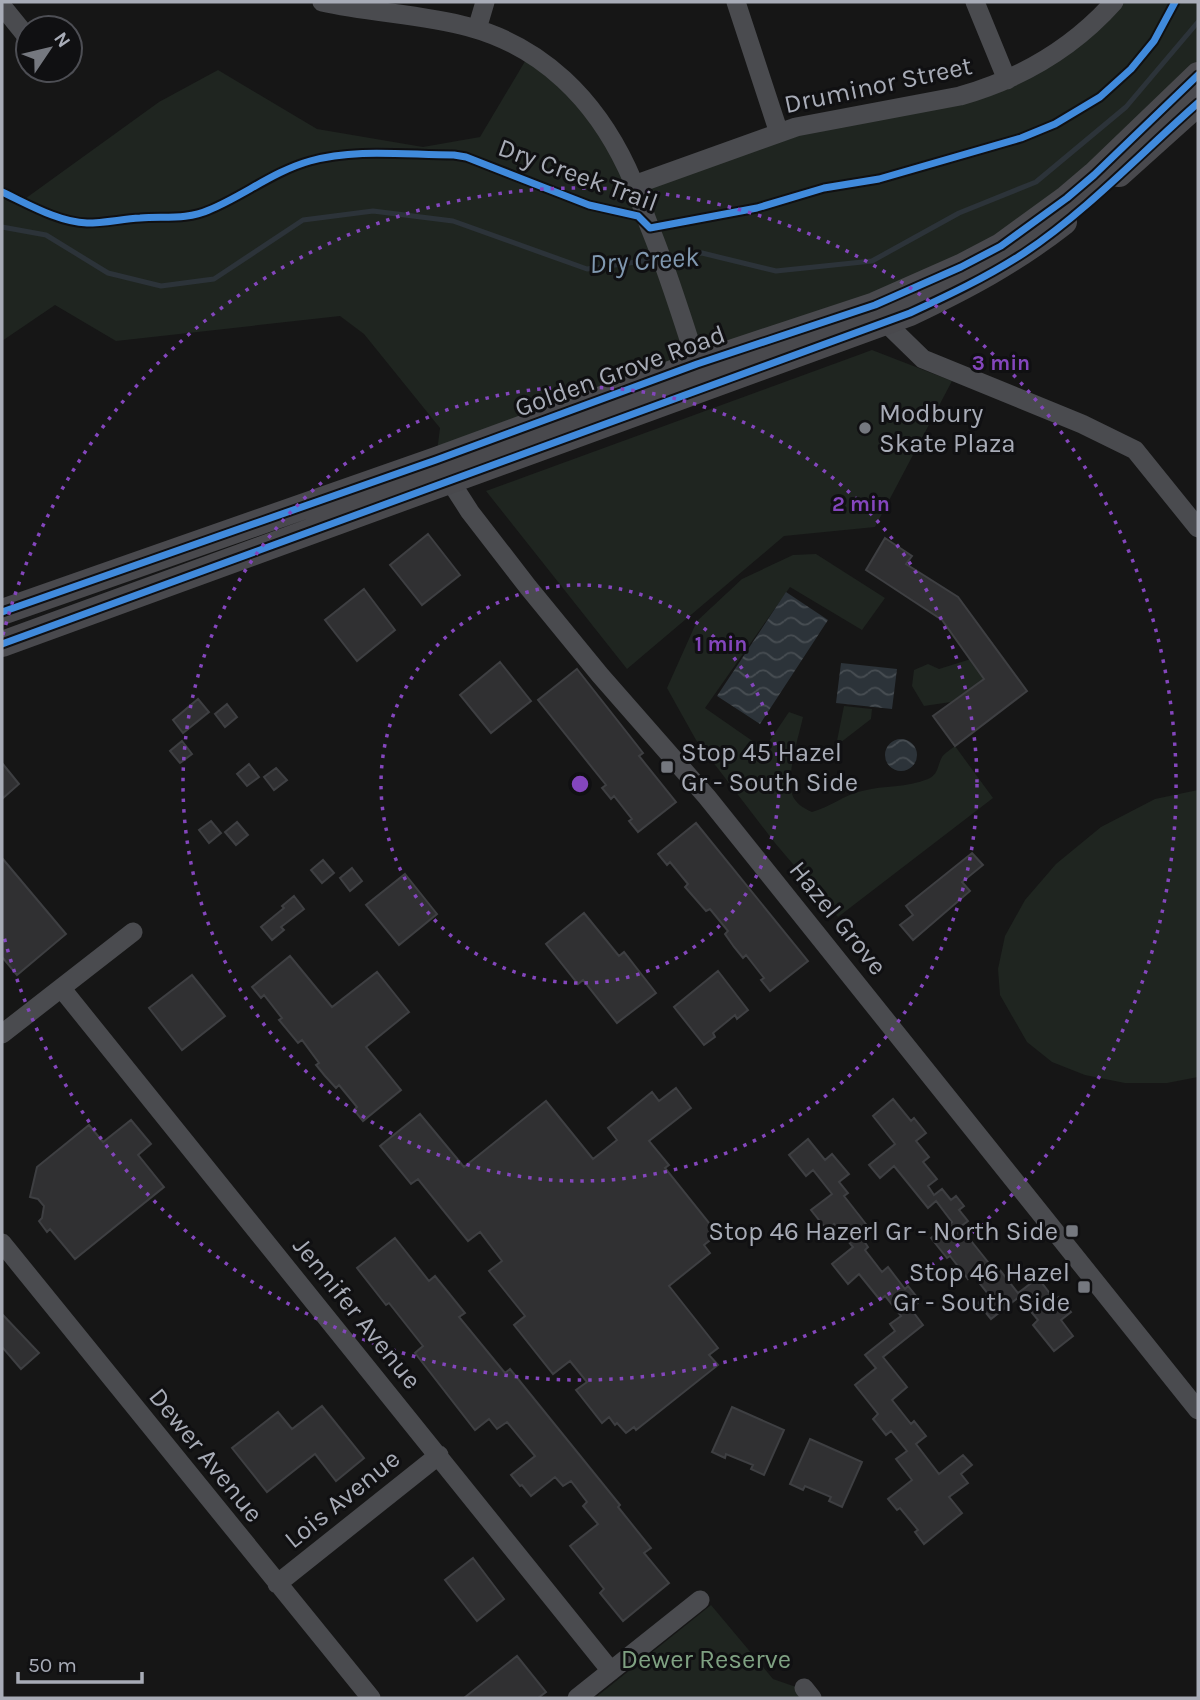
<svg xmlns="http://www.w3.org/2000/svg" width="1200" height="1700" font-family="Karla,sans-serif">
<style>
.green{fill:#1f2520}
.water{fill:url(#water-waves)}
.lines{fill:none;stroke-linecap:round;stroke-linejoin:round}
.stream{stroke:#2c3339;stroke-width:5}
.building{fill:#303032;stroke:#3e3f42;stroke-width:2}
.street{stroke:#4a4b4f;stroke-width:19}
.secondary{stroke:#49494d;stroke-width:26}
.cycleway-casing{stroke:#101012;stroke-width:11}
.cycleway{stroke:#408adc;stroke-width:7}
.ring{fill:none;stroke:#8446bd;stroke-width:3.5;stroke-dasharray:3.5 7}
.poi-dot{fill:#75787f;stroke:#101012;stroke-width:2.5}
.labels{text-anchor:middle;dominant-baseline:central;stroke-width:6;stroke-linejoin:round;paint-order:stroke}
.street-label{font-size:26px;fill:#a8acb7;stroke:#101012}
.poi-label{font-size:26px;fill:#a8acb7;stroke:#101012;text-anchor:start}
.park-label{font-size:26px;fill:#7fa182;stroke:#101012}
.water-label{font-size:28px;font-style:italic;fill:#8098b0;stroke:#101012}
.centre{fill:#8446bd;stroke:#101012;stroke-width:3.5}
.ring-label{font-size:21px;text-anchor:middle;font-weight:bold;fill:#8446bd;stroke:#101012;stroke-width:6;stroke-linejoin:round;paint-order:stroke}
</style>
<defs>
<pattern id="water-waves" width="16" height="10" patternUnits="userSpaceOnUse" patternTransform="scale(1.75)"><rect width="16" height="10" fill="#2c3339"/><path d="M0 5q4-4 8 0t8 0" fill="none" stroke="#484e53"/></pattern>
</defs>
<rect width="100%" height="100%" fill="#161616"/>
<path class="green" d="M1114,2H1198V75L1001,246L436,460L440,428L364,334L340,316L116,341L55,305L2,341V192L22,201L159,102L218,70L317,129L423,147L480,137L530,53L555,70L634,185L796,127L1013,78Z
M872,350L952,381L875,527L784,536L627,669L486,491Z
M816,554L885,598L862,630L790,587L705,708L764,749L789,712L803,717C799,736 786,775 792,794C795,803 803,808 812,812C830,807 844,795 862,791C884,785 907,788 928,779C939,774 937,766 942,757C945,753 951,749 955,746L993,798L838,917L775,843L696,740L667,688L697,621L742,579L793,555Z
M971,659L984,679L951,702L924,706L912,686L914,670L928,664L939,669Z
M844,706L872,709L871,719L836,746Z
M1198,790V1077L1167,1083H1125L1085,1075L1052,1062L1027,1042L1000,995L998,969L1005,936L1025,900L1056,864L1101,827L1155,799Z
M711,1605L773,1679L796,1687L805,1698H595Z"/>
<path class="water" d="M786,592L828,620L760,724L717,696Z
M841,663L897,669L892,709L836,703Z
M885 755a16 16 0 1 1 32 0a16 16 0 1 1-32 0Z"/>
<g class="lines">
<path class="stream" d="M2,227L46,235L108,273L161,286L214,279L303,220L373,211L453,221L587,269L657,259
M666,258L702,253L776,271L872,261L959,213L1036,182L1126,107L1198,22"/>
</g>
<path class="building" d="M428,534L460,575L422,605L390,565Z
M885,538L912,556L906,564L958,597L1027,691L955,746L933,716L984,679L942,620L866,570Z
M364,589L395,630L357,661L325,620Z
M500,662L531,701L491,733L460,695Z
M577,669L643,753L639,756L676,802L638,832L629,821L632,819L614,796L611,799L602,788L606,785L538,700Z
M198,699L209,712L183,733L173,720Z
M227,704L237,717L225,727L215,714Z
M182,741L192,754L180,763L170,751Z
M2,763L19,784L2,799Z
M249,764L259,777L247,786L237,774Z
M276,768L287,780L274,790L264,777Z
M211,821L221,833L209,843L199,830Z
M237,822L248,835L236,845L225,832Z
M696,823L808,961L770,991L761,980L764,978L746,955L743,958L734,947L725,934L728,931L710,909L706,911L685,887L688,884L670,862L667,865L658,854Z
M972,853L983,865L962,882L970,891L913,940L900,925L913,915L906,906Z
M2,858L66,934L17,975L2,957Z
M323,860L334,873L322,883L311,870Z
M352,868L362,881L350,891L340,878Z
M405,874L437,914L399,945L366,905Z
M294,896L304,909L281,927L284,930L272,940L261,927L284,908L282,906Z
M584,913L619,956L624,952L656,993L617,1023L583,980L578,984L546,944Z
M290,956L332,1007L377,972L409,1012L366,1047L401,1090L363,1121L354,1110L357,1107L339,1085L336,1088L325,1076L316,1065L319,1063L302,1040L298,1043L279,1020L282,1018L264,995L261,998L252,987Z
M718,971L748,1010L737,1019L735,1015L713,1033L715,1037L704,1045L674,1007Z
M192,975L225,1016L182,1050L149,1008Z
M676,1088L691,1108L649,1141L669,1165L665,1168L718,1234L704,1245L710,1253L669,1286L718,1348L709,1355L718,1365L636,1430L634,1427L626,1433L617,1423L615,1425L609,1417L602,1423L576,1390L587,1382L570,1361L553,1374L514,1325L525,1316L489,1271L502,1261L480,1232L468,1241L418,1179L411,1184L380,1146L420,1114L464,1167L546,1101L593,1159L617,1140L608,1128L652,1092L659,1101Z
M893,1099L911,1121L914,1118L926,1133L916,1141L929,1157L923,1162L937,1179L928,1186L934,1195L942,1189L951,1200L956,1196L964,1206L959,1210L968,1221L960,1227L992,1267L996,1265L1018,1293L1038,1278L1055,1300L1059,1297L1071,1312L1061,1320L1073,1336L1054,1351L1033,1325L1038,1320L1019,1297L991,1319L978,1303L988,1294L973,1275L968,1279L950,1256L947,1258L931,1238L952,1222L936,1201L928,1208L894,1166L880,1178L869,1165L895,1144L873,1116Z
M131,1120L151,1144L138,1155L164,1187L75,1259L50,1229L47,1232L39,1221L42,1218L44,1206L38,1199L30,1197L37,1167L89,1125L103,1142Z
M808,1139L825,1160L832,1154L849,1174L839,1182L848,1193L844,1196L869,1228L860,1235L868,1247L865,1250L882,1272L888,1267L905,1289L908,1286L920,1301L911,1309L923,1325L883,1357L907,1387L892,1400L911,1424L914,1421L926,1436L916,1444L939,1474L963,1455L972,1465L961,1474L968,1483L949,1497L962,1513L924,1544L915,1532L918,1530L900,1508L897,1510L888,1499L912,1480L896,1459L907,1451L891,1431L886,1435L873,1419L878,1414L855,1385L876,1368L865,1355L895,1331L890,1324L901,1316L885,1296L880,1300L859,1274L848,1284L832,1264L853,1247L834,1224L827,1230L811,1210L832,1194L813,1170L806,1176L789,1155Z
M395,1238L429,1281L435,1276L465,1313L459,1317L505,1373L510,1369L620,1505L618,1507L651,1548L644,1553L669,1583L623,1621L600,1593L604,1589L570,1546L598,1524L583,1506L587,1502L571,1481L563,1486L555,1477L531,1496L522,1485L520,1486L511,1475L535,1456L507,1422L497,1429L489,1419L475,1430L415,1353L423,1346L389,1303L386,1305L357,1268Z
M2,1314L39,1353L21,1369L2,1347Z
M322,1406L364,1458L336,1481L315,1454L267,1492L232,1448L278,1412L292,1429Z
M732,1407L784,1430L764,1475L751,1469L753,1465L726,1454L725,1458L712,1452Z
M810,1439L862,1462L842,1507L829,1501L831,1497L805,1486L803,1490L790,1484Z
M473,1558L504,1599L477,1621L445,1580Z
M517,1656L546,1692L538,1698H464Z"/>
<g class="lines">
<path class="street" d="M322,2C371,13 422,14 469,27C543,47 595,100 627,168C636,187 642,208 650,228C668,272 682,318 697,364
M736,2L779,133
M975,2L1007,80
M2,6L28,38
M477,29L485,2
M634,185L796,127L960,96C1020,79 1072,49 1114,2
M879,312L885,322L923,359L1082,424L1135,450L1198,528
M443,470L470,512L528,587L600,675L707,797L1198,1410
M62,989L611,1671
M2,1034L133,932
M2,1243L371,1698
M277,1584L439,1455
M804,1688L812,1698
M577,1698L700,1600"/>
<path class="secondary" d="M1119,174L1198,103
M2,612L436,460L697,364L875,305L961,267L1001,246L1067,198L1094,175L1198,75
M2,644L910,313C967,286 1014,261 1064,222"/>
<defs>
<path id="cycleway" d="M2,192C28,204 58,222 87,223C105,223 122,219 140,218C163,216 187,220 209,210C243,196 274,171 310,161C355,148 407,155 454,155L466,157L589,205L638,216L650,228L757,208L824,188L879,179L1021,138L1055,124L1100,97L1131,69L1154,41L1175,2
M2,612L436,460L697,364L875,305L961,267L1001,246L1067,198L1094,175L1198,75
M2,644L910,313C949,295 987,277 1024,253C1087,211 1141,153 1198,103"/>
</defs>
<use href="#cycleway" class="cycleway-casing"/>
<use href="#cycleway" class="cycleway"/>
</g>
<g class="ring">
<circle cx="580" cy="784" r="199"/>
<circle cx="580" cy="784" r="397"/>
<path d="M3 635A596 596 0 1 1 3 933"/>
</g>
<g class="poi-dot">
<circle cx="865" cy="428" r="7"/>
<rect x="660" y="760" width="14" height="14" rx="3.5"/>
<rect x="1065" y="1224" width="14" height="14" rx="3.5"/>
<rect x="1077" y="1280" width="14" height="14" rx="3.5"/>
</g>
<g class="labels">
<g class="street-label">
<text transform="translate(878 85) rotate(-12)">Druminor Street</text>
<text transform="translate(578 175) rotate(20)">Dry Creek Trail</text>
<text transform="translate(620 371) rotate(-20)">Golden Grove Road</text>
<text transform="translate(838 918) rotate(51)">Hazel Grove</text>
<text transform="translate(357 1313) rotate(51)">Jennifer Avenue</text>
<text transform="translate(206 1455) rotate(51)">Dewer Avenue</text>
<text transform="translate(342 1499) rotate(-39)">Lois Avenue</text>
</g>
<g class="poi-label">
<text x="879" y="413">Modbury<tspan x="879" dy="30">Skate Plaza</tspan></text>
<text x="681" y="752">Stop 45 Hazel<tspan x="681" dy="30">Gr - South Side</tspan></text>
<text x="1058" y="1231" text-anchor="end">Stop 46 Hazerl Gr - North Side</text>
<text x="1070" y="1272" text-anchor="end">Stop 46 Hazel<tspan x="1070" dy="30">Gr - South Side</tspan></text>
</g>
<g class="park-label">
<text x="706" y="1659">Dewer Reserve</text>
</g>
<g class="water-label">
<text transform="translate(644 260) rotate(-4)">Dry Creek</text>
</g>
</g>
<circle cx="580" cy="784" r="10" class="centre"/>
<g class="ring-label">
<text x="1001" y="370">3 min</text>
<text x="861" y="511">2 min</text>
<text x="721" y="651">1 min</text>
</g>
<rect width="1200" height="1700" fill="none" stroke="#a8acb7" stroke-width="7"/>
<g transform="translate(49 49) rotate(55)"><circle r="33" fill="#101012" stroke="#4d4e54" stroke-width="2"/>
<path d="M0-5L12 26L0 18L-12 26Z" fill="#75787f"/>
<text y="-10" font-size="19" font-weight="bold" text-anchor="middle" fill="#a8acb7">N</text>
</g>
<path d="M18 1672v10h124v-10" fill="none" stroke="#a8acb7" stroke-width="3.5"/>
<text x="28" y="1672" font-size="21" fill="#a8acb7" stroke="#101012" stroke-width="5" paint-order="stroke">50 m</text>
</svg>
